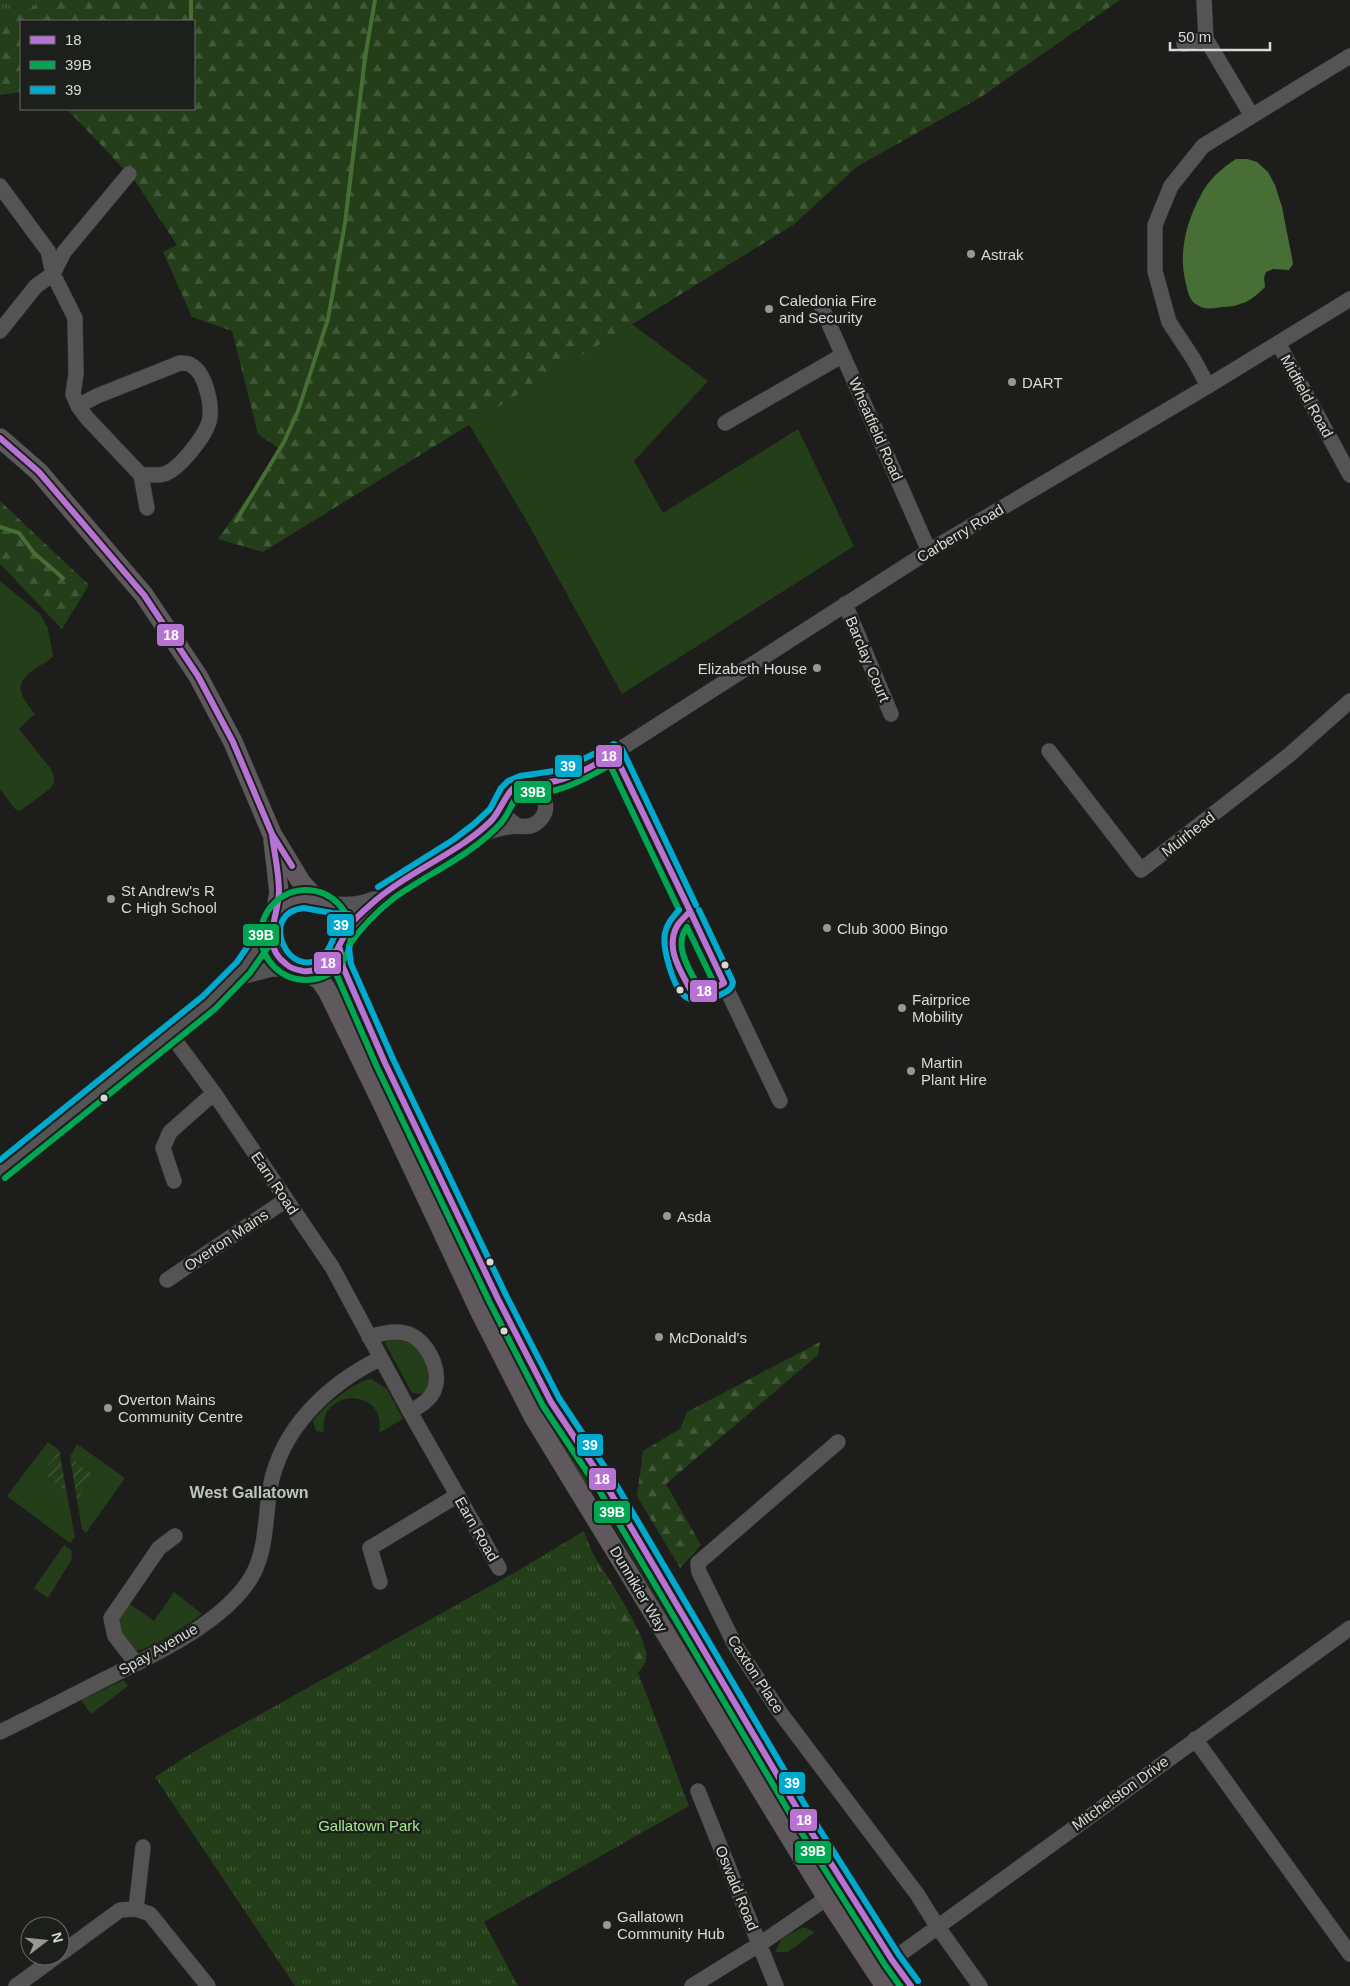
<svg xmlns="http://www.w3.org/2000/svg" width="1350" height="1986" font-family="Helvetica,sans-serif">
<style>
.grass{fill:#233e18}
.forest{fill:url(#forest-firs)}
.park{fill:url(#park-tufts)}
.garden{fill:url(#garden-furrows)}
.water{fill:#476f35}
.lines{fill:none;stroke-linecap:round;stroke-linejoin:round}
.stream{stroke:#476f35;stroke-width:4}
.minor-casing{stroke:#393a38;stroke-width:16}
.major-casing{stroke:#393a38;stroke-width:20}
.minor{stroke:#535453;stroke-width:15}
.major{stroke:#5f595e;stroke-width:19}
.bus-1-casing{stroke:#1c1f1b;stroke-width:10}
.bus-2-casing{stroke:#1c1f1b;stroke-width:10}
.bus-3-casing{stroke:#1c1f1b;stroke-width:10}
.bus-1{stroke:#b673d3;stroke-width:6}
.bus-2{stroke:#00a651;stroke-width:6}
.bus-3{stroke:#00a9ce;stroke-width:6}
.poi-dot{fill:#979896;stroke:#1c1f1b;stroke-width:2}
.bus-dot{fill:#d8dad7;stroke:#1c1f1b;stroke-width:2}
.labels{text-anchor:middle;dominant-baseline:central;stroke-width:5;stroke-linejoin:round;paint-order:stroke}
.poi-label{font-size:15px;fill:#d8dad7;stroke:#1c1f1b;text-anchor:start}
.street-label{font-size:15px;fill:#d8dad7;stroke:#1c1f1b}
.park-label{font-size:15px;fill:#a7e78e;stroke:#1c1f1b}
.neighbourhood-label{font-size:16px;font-weight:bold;fill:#c0c4be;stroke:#1c1f1b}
.line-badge{stroke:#1c1f1b;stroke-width:2}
.badge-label{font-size:14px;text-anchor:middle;font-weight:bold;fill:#fff}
</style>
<defs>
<pattern id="forest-firs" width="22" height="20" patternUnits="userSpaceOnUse" patternTransform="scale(1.25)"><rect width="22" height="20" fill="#233e18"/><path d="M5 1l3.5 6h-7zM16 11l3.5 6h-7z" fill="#425939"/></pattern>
<pattern id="park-tufts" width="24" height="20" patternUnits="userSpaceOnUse" patternTransform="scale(1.25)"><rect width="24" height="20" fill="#233e18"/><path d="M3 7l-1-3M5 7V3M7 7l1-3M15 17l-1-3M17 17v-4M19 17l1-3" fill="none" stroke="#425939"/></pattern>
<pattern id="garden-furrows" width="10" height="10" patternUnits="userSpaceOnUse" patternTransform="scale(1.25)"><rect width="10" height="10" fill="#233e18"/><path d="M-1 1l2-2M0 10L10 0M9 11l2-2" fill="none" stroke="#425939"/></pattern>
</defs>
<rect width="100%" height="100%" fill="#1d1e1c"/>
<path class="grass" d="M632,324L708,381L634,461L663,513L798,429L854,546L622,694L526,520L469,424Z
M0,581L40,614L48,628L53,656C48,662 44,663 37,667C12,684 19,694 35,714L19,729L51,769L54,776V782L51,788L20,811L15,809L0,789Z
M340,978L456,1227L450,1230L329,982Z
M467,1248L597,1489L591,1493L533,1398L461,1252Z
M389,1339C416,1339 421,1353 432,1374L427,1392L420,1394L412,1393L385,1343Z
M371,1379L387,1389L403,1419L379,1433C387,1386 318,1388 324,1432L316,1431L313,1421C324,1406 352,1383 371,1379Z
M48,1442L59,1450L43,1472L67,1494L75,1537L70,1543L7,1496Z
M77,1444L125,1478L86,1533L82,1529L77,1500L94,1475L70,1457Z
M620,1521L725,1696L751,1752L819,1869H816L613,1525Z
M64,1545L71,1550L72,1559L48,1598L34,1588Z
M174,1592L202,1614C193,1621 144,1654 134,1651C125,1647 119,1629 117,1621L127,1602L154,1621Z
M124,1680L128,1686L91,1714L81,1700Z
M803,1927L815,1932L788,1952H775L782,1938Z"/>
<path class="forest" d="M0,0H1120L981,97L858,166L793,225L263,552L218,539L281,450L258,434L232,331L192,317L163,252L177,245L135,181L67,109H194V21H21V92L0,95Z
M0,501L89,585L62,629L0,564Z
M820,1342L818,1355L666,1484L701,1545L680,1568L637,1496L643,1451L680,1429L687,1412Z
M583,1539C596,1559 652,1640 646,1660C644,1669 625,1686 619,1693Z"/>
<path class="park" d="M0,0H44L0,27Z
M584,1531L689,1806L484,1922L518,1986H295L155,1777L200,1748L519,1570Z"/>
<path class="garden" d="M59,1450L67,1494L43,1472Z
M70,1457L94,1475L77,1500Z"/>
<path class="water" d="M1236,159H1247L1257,162L1268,172L1275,185L1282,207L1292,258L1293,264L1289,270L1273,269L1266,272L1264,278L1265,287C1253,300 1240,307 1222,307C1215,308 1205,310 1199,306C1190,302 1188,293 1186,284C1178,254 1186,222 1201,195C1208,180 1222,168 1236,159Z"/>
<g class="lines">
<path class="stream" d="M191,21V0
M236,521L284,442L298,411L328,319L345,223L365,58L375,0
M0,527L19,533L34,553L63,578"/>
<defs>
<path id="minor" d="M1204,0L1206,39L1252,116
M1184,44L1206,39
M0,186L48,251L53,274L75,318L76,374L73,394L78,406L87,418L141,475C148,474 157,476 164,474C179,470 205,436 209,422C213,407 206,373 191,365C188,363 183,363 180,363L97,396L78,406
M822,308L929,551
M0,331L36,286L53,274L64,252L129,174
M1278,343L1350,475
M1208,386L1194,360L1169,322L1155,271V225L1171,186L1203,146L1350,56
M725,423L843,355
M141,475L147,508
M845,604L891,714
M1049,751L1141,870L1288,756L1350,701
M614,753L780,1101
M518,826C511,822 505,817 504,809C500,781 537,785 555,781C561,780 567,777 573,775C587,770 601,761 614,753L929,551L1208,386L1350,299
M477,836C489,831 503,827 516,826C523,826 529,828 535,824C554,812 545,790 527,785
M323,902C341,906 357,906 374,899
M342,940C379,877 460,862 504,805
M233,979L272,969H294
M171,1035L214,1093L332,1267L410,1412L499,1568
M0,1171C45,1135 89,1100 134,1064C181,1027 242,982 270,929
M174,1181L163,1148L170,1132L214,1093
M167,1280L286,1200
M369,1337C383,1333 398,1329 411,1335C431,1345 446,1380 429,1398C424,1404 416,1408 410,1412
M838,1442L698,1563L699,1572L735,1645L779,1711L917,1894L937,1926L980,1986
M380,1582L370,1548L458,1495
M136,1663L115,1636L111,1618L159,1548L175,1536
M0,1732C35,1715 70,1697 105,1679C151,1656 225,1623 252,1576C267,1549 265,1517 270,1488C281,1428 328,1384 381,1358
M1195,1739L1350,1954
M698,1791L776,1986
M136,1909L143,1847
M60,1954L120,1910L136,1909L150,1914L208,1986
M892,1960L1350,1628
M16,1986L57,1956
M692,1986L760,1944L827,1898"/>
<path id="major" d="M0,438L39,472L144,595L198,676L233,742L272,834L301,882L317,900
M273,840L279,892L275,916
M270 935a36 36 0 1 1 72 0a36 36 0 1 1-72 0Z
M340,949L343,967L385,1063L498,1299L551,1402L606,1485L808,1827L892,1960L911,1986
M304,971L320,980L328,992L383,1105L480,1312L533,1416L827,1898L885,1986"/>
</defs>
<use href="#minor" class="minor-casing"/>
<use href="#major" class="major-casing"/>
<use href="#minor" class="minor"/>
<use href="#major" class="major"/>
<defs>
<path id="bus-1" d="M0,438L39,472L144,595L198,676L233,742L272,834L292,866
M272,834C274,853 279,872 279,891C279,917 259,944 286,964C290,968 297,970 303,971C333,974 338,943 351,924C358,915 367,908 376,900C411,870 457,854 491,821C500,812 507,791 515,787C527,781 543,784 556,781C577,776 596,764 614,753L690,911
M690,911L724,983C713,989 703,994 690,989C680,970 665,948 677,926C680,921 686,916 690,911Z
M340,949L343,967L385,1063L498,1299L551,1402L606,1485L808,1827L892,1960L911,1986"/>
<path id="bus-2" d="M261 935a45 45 0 1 1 90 0a45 45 0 1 1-90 0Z
M687,927L712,979L702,983L696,982C687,966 674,944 687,927Z
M349,945C362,927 376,912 394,898C429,873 472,855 501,823C508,815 511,805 517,796C529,790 543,793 556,790C575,785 593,775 610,765L679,910
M331,950L335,971L377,1067L490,1303L543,1406L599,1490L801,1832L885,1965L900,1986
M5,1178L215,1009L250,973L277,934"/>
<path id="bus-3" d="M378,887L453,840L474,824L490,809L501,788L508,781L520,776L561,770L614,744L622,749L696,905
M304,908L332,913L349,914C345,920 340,926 336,933C332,940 330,950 323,956C290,984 256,913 304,908Z
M679,910C673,917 667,923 665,933C662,947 673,989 686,997C697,1003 710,1000 720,995C726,992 732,990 733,982L699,910
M349,948L351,964L393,1059L506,1295L559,1398L614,1481L815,1822L899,1955L918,1981
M0,1160L203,996L237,962L263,924"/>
</defs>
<use href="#bus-1" class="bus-1-casing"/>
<use href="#bus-2" class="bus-2-casing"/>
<use href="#bus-3" class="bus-3-casing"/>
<use href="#bus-1" class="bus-1"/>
<use href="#bus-2" class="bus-2"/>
<use href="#bus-3" class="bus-3"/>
</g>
<g class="poi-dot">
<circle cx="971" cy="254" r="5"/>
<circle cx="769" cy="309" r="5"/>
<circle cx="1012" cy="382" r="5"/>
<circle cx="817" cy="668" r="5"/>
<circle cx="111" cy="899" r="5"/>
<circle cx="827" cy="928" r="5"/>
<circle cx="902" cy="1008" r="5"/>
<circle cx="911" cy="1071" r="5"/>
<circle cx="667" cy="1216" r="5"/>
<circle cx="659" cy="1337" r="5"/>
<circle cx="108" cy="1408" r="5"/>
<circle cx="607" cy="1925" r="5"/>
</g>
<g class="bus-dot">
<circle cx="725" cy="965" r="4.5"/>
<circle cx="680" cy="990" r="4.5"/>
<circle cx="104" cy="1098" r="4.5"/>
<circle cx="490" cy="1262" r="4.5"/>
<circle cx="504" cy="1331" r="4.5"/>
</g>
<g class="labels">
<g class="poi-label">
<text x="981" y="254">Astrak</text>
<text x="779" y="300">Caledonia Fire<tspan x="779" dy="17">and Security</tspan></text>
<text x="1022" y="382">DART</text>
<text x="807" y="668" text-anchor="end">Elizabeth House</text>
<text x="121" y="890">St Andrew's R<tspan x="121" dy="17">C High School</tspan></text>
<text x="837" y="928">Club 3000 Bingo</text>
<text x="912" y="999">Fairprice<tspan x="912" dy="17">Mobility</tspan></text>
<text x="921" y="1062">Martin<tspan x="921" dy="17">Plant Hire</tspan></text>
<text x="677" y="1216">Asda</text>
<text x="669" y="1337">McDonald's</text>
<text x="118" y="1399">Overton Mains<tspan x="118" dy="17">Community Centre</tspan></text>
<text x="617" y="1916">Gallatown<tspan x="617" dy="17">Community Hub</tspan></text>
</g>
<g class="street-label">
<text transform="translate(1307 396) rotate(61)">Midfield Road</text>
<text transform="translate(876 429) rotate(66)">Wheatfield Road</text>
<text transform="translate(960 533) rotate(-31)">Carberry Road</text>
<text transform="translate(868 659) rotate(67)">Barclay Court</text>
<text transform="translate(1188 834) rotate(-38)">Muirhead</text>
<text transform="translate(275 1183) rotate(56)">Earn Road</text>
<text transform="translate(226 1240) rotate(-34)">Overton Mains</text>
<text transform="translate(477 1529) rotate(60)">Earn Road</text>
<text transform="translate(639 1589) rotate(59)">Dunnikier Way</text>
<text transform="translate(158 1649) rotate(-30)">Spay Avenue</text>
<text transform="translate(756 1674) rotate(57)">Caxton Place</text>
<text transform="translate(1120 1793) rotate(-36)">Mitchelston Drive</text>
<text transform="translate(737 1888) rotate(68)">Oswald Road</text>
</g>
<g class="park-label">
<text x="369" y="1825">Gallatown Park</text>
</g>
<g class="neighbourhood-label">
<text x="249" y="1492">West Gallatown</text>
</g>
</g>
<g class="line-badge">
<rect x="156" y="623" width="29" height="24" rx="5" fill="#b673d3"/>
<rect x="595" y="744" width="28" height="24" rx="5" fill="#b673d3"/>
<rect x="554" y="754" width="29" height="24" rx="5" fill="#00a9ce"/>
<rect x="513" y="780" width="39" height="24" rx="5" fill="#00a651"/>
<rect x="326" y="913" width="29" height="24" rx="5" fill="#00a9ce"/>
<rect x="242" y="923" width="38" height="24" rx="5" fill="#00a651"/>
<rect x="313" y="951" width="29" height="24" rx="5" fill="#b673d3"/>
<rect x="689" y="979" width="29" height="24" rx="5" fill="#b673d3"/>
<rect x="576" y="1433" width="28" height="24" rx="5" fill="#00a9ce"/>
<rect x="588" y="1467" width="29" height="24" rx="5" fill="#b673d3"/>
<rect x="593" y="1500" width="38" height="24" rx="5" fill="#00a651"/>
<rect x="778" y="1771" width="28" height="24" rx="5" fill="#00a9ce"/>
<rect x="789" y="1808" width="29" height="24" rx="5" fill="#b673d3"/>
<rect x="794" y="1840" width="38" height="24" rx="5" fill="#00a651"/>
</g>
<g class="badge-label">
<text x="171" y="640">18</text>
<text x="609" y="761">18</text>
<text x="568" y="771">39</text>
<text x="533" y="797">39B</text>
<text x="341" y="930">39</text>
<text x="261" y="940">39B</text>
<text x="328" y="968">18</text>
<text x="704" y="996">18</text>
<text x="590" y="1450">39</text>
<text x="602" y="1484">18</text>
<text x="612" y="1517">39B</text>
<text x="792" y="1788">39</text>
<text x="804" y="1825">18</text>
<text x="813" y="1856">39B</text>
</g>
<rect x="20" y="20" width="175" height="90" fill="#1c1f1b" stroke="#676a66"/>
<rect x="30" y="36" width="25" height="8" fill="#b673d3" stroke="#676a66"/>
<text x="65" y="45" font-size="15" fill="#d8dad7">18</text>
<rect x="30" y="61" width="25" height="8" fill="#00a651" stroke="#676a66"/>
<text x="65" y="70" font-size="15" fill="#d8dad7">39B</text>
<rect x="30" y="86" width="25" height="8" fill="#00a9ce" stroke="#676a66"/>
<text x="65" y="95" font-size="15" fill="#d8dad7">39</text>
<g transform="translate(45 1941) rotate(74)"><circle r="24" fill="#1c1f1b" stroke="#676a66"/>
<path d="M0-4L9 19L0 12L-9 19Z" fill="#979896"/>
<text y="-8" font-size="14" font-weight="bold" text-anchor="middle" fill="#d8dad7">N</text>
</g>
<path d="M1170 42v8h100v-8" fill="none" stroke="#d8dad7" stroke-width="2.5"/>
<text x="1178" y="42" font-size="15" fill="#d8dad7" stroke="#1c1f1b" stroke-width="4" paint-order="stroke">50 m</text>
</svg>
